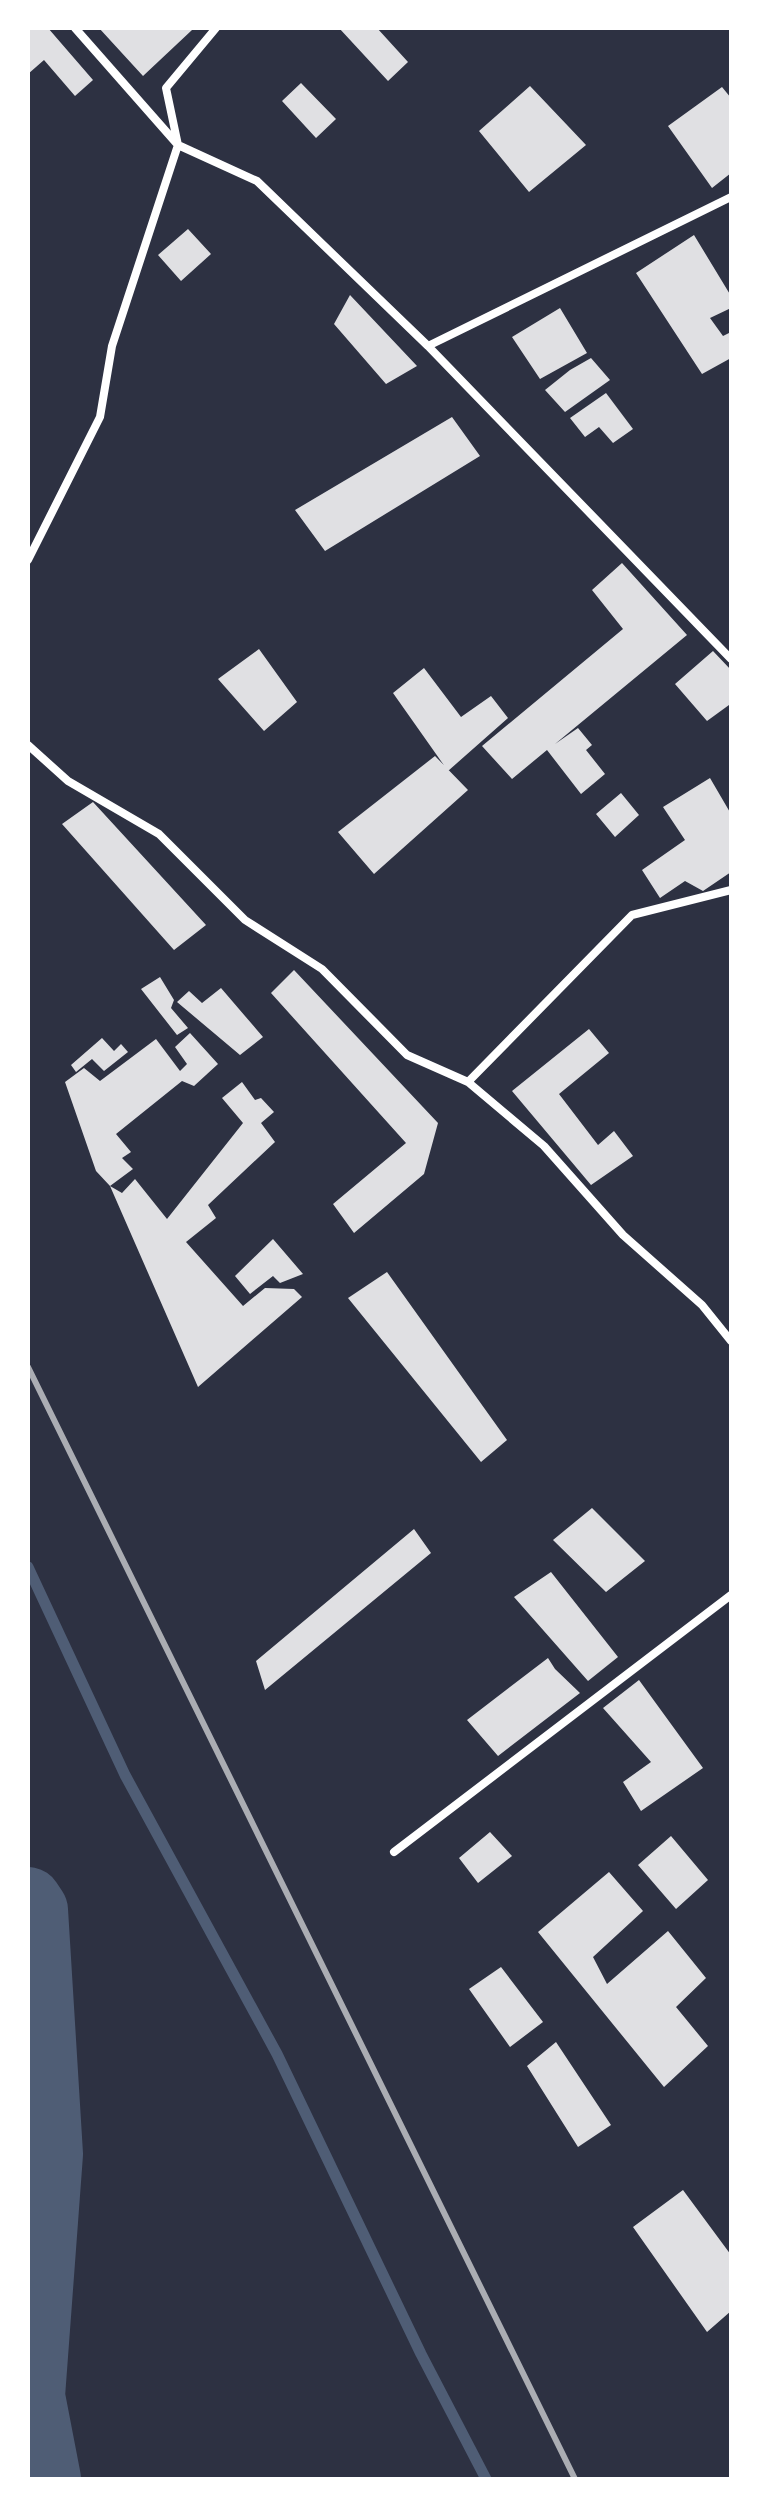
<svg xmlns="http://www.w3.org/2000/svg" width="759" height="2507" font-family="'DejaVu Sans',sans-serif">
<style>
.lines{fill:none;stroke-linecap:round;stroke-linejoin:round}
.stream{stroke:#4f5d75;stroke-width:11}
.river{stroke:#4f5d75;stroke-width:68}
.building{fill:#e0e0e3}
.minor{stroke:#fff;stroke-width:8}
.rail{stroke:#abadb3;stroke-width:6}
</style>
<rect width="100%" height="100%" fill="#2d3142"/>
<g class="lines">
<path class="stream" d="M28,1567L125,1775L277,2054L421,2354L486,2479"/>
<path class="river" d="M28,1901L34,1910L49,2154L31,2396L47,2479"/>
</g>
<path class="building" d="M28,28H48L93,80L75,96L44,60L28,74Z
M99,28H189L192,30L143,76Z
M339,28H377L408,62L388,81Z
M301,83L336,119L316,138L282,101Z
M530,86L586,145L529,192L479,131Z
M722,87L731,98V173L712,188L668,126Z
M188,229L211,254L181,281L158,255Z
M694,235L731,296V308L710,318L723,336L731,332V358L702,374L636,273Z
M350,295L417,366L386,384L334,324Z
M560,308L587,353L540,379L512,337Z
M591,358L610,380L565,412L545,390L570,370Z
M606,393L633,429L613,443L599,427L585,437L570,418Z
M452,417L480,456L325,551L295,510Z
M622,563L687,635L555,744L578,728L592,745L586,750L605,774L581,794L547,750L512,779L482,746L623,629L592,590Z
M259,649L297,702L264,731L218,679Z
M713,651L731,670V707L729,705L707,721L675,684Z
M424,668L461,717L491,696L508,718L448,771L393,693Z
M435,756L468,790L374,874L338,832Z
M710,778L731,814V872L703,891L685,881L660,898L642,870L685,840L663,807Z
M621,793L639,815L615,837L596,814Z
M93,802L206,925L174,950L62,824Z
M294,970L438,1123L424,1174L354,1233L333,1204L406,1143L271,993Z
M160,977L174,1000L171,1008L188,1028L177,1035L141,989Z
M221,988L263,1037L240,1055L177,1002L189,991L202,1003Z
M589,1029L609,1053L559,1094L598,1145L614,1131L633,1156L591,1185L512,1091Z
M190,1033L218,1064L194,1086L182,1081L116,1134L131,1152L122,1158L133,1169L110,1186L96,1171L65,1082L84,1068L100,1081L156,1039L180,1071L187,1064L175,1047Z
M102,1038L114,1051L121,1044L128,1052L104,1071L92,1059L76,1072L71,1065Z
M242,1082L255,1100L261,1098L274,1112L261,1123L275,1142L208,1205L216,1218L186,1242L243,1306L265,1288L294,1289L302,1297L198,1387L110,1186L122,1193L135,1179L167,1219L243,1123L222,1098Z
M273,1239L303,1274L280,1283L273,1276L250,1294L235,1276Z
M387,1272L507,1440L481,1462L348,1298Z
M592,1508L645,1561L606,1592L553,1540Z
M414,1529L431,1553L265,1690L256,1661Z
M551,1572L618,1657L588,1681L514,1597Z
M548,1658L555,1669L580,1693L498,1756L467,1720Z
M639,1680L703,1768L641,1811L623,1782L651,1762L603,1708Z
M490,1832L512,1856L478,1883L459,1858Z
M671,1836L708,1880L676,1909L638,1865Z
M609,1872L643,1911L593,1957L607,1984L668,1931L706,1978L676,2007L708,2046L664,2087L538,1932Z
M501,1967L543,2022L510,2047L469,1989Z
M556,2042L611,2125L578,2147L527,2066Z
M683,2190L731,2255V2311L707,2332L633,2227Z"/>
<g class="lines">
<path class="minor" d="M75,28L178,145L257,181L428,346L731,659
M428,346L731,197
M28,560L100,417L112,346L178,145L166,88L216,28
M28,745L68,781L159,834L245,920L322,969L407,1055L468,1082L544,1146L623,1235L702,1305L731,1341
M468,1082L632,915L731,890
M394,1852L731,1595"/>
<path class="rail" d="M28,1367L575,2479"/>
</g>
<rect width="759" height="2507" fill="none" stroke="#ffffff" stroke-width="60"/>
</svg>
